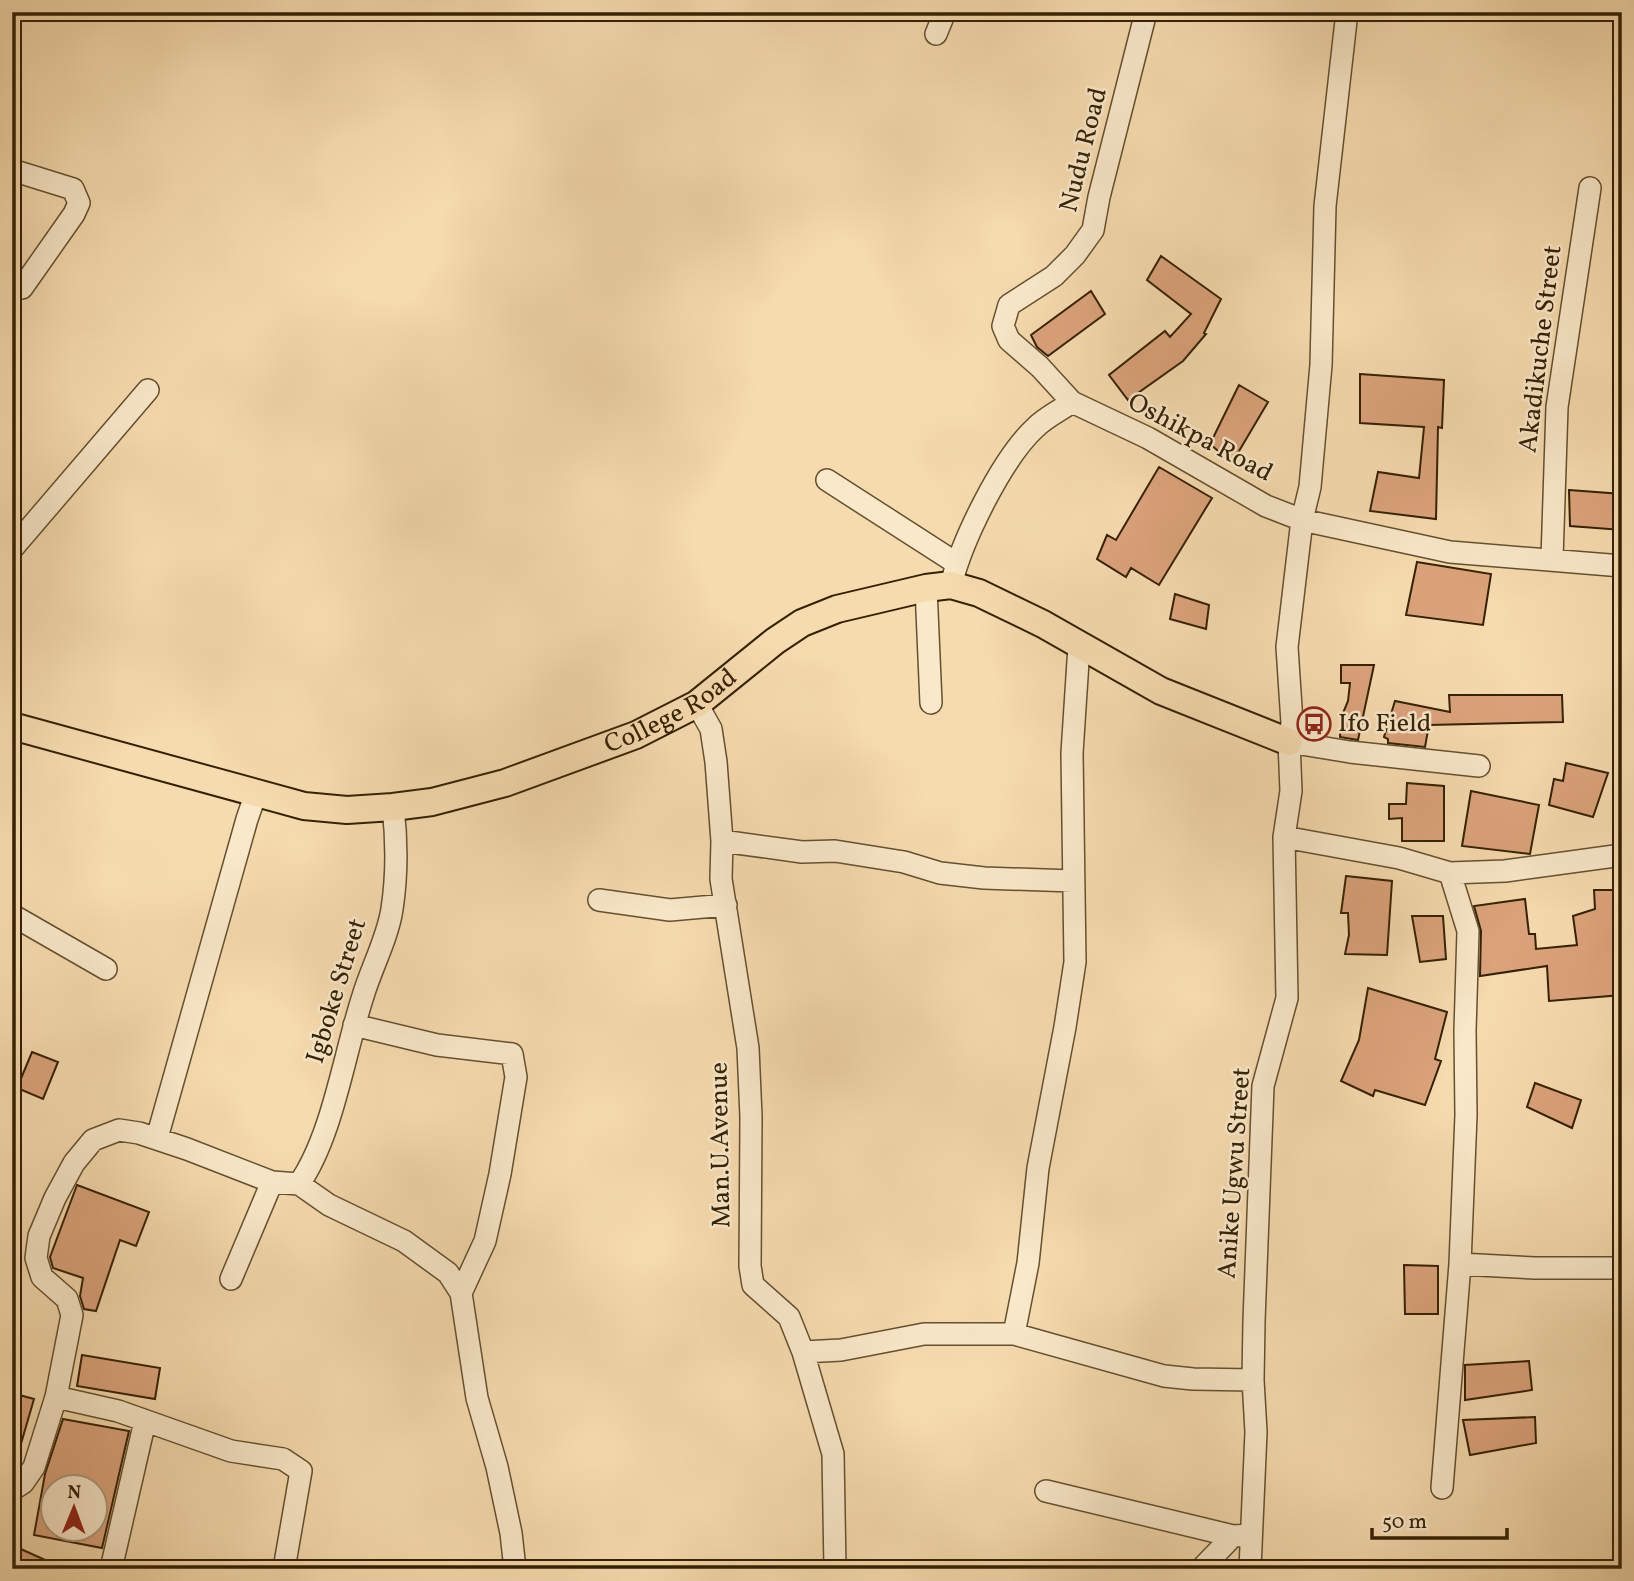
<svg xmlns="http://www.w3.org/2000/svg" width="1634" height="1581" font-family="Vollkorn,serif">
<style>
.building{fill:#dca37b;stroke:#342105;stroke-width:2;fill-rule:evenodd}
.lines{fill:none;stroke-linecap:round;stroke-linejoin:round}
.minor-casing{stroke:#64502f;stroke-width:24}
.major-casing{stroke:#342105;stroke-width:30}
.minor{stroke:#f9e8ca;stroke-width:21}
.major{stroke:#f6dbae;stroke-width:26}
.labels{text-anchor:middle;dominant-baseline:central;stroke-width:5;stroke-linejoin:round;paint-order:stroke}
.street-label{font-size:26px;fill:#342105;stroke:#f9e8ca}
.poi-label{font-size:26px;fill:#342105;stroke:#f9e8ca;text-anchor:start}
</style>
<rect width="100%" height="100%" fill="#f6dbae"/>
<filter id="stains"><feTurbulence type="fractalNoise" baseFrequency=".00286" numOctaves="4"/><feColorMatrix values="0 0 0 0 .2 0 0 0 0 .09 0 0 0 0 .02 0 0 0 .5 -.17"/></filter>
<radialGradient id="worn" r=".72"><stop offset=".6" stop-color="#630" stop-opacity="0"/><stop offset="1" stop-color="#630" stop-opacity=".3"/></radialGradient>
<path class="building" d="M1161,256L1221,299L1204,333L1206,334L1183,361L1128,400L1109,375L1165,331L1170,337L1191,314L1147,280Z
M1091,291L1105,314L1048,356L1037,347L1031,335Z
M1360,374L1444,380L1442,428L1438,427L1436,519L1370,511L1378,472L1419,478L1424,427L1360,423Z
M1239,385L1268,402L1232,463L1210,444Z
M1159,467L1212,498L1159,585L1131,568L1126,577L1097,559L1107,535L1116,540Z
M1569,490L1622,494V530L1570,526Z
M1417,562L1491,574L1483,625L1406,615Z
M1175,594L1209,605L1206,629L1170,619Z
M1341,665H1374L1358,740L1340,737L1341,718L1348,701L1350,683H1341Z
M1449,695H1562L1563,722L1429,725L1425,747L1388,743V739L1384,737L1395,701L1450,712Z
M1566,763L1608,773L1593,817L1549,805L1554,779L1563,781Z
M1407,783L1444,786V841H1402V818L1389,819V804H1406Z
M1471,791L1539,805L1530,854L1462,846Z
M1346,876L1392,881L1387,955L1345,954L1349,935L1348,913H1341Z
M1594,890H1622V995L1549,1001L1547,966L1480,976L1481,931L1474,906L1525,899L1529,934H1535L1536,949L1577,945L1573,916L1595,909Z
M1412,916H1443L1446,959L1420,962Z
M1368,988L1447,1012L1435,1059L1441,1061L1425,1105L1375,1090L1373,1096L1341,1081L1359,1040Z
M32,1052L58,1062L43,1099L17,1088Z
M1535,1083L1581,1100L1572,1128L1527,1107Z
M77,1185L149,1212L136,1246L120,1240L96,1311L84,1309L80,1296L83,1278L53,1268L50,1257Z
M1404,1265L1438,1266V1314H1405Z
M82,1355L160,1368L155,1399L77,1386Z
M1529,1361L1532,1390L1465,1400V1365Z
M12,1393L34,1399L16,1461L12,1460Z
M1535,1417L1536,1443L1470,1455L1463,1420Z
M63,1419L129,1431L102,1548L34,1535L45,1474ZM52,1487H94V1529H52Z
M12,1545L65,1569H12Z"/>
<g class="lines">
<defs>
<path id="minor" d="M1146,12L1099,197L1093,230L1075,255L1054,276L1009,305L1003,326L1009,340L1040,367L1072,402L1148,438L1266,506L1302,520L1450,552L1622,566
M936,34L945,12
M12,170L73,189L79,203L74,214L22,288
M827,480L956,563
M12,549L148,390
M1552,559L1557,407L1590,188
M951,585C962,540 1002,458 1036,427C1046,417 1061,410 1072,402
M926,588L931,703
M697,704L711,729L716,762L722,841L721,879L748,1048L751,1117L750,1266L753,1285L789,1317L803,1352L833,1454L835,1569
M1289,742L1350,752L1479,766
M1284,837L1399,858L1450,873L1505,871L1622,855
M722,841L802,852L835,851L904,862L940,873L984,878L1073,881
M1450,873L1468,931L1465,1031L1466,1115L1460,1264L1535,1268H1622
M599,900L670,910L726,905
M12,915L106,969
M354,1025L437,1045L512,1054L516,1077L500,1174L485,1241L461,1293
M157,1138L247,819L256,793
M299,1184L329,1205L404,1241L448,1273L461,1293L477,1398L497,1467L511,1533L515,1569
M299,1184C333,1135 344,1054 363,996C371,969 388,937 392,909C397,876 397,841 393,807
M231,1279L272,1182
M1014,1334L1028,1263L1038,1168L1065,1027L1075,962L1072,753L1079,646
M803,1352L841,1350L924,1334H1014L1164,1376L1193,1379L1253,1380
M56,1397L118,1411L231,1451L283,1459L301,1471L284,1569
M1442,1488L1460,1264
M12,1490L23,1483L34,1467L56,1397L72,1315L67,1299L42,1277L36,1258L39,1236L55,1198L74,1163L93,1140L119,1130L139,1133L187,1149L272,1182L299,1184
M1046,1491L1233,1536L1250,1535
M111,1569L145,1421
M1201,1569L1233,1536
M1250,1569L1256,1432L1253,1380L1254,1321L1263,1086L1287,998L1284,837L1291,791L1289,742L1292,723L1287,647L1302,520L1310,487L1321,365L1325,206L1347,12"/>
<g id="major">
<path id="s1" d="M12,726L304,806L347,810L393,807L432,802L505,783L636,735L697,704L775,641L802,623L837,609L926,588L951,585L979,593L1043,624L1161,691L1289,742"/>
</g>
</defs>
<use href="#minor" class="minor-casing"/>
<use href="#major" class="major-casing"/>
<use href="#minor" class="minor"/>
<use href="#major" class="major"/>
</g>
<defs>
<symbol id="bus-ring" viewBox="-11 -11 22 22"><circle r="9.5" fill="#f9e8ca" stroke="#8f2418" stroke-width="1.5"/><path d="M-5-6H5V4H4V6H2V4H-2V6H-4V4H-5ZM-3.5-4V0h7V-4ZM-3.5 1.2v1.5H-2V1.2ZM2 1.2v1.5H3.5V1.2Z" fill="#8f2418"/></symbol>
</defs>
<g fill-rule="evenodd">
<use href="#bus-ring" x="1295" y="705" width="38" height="38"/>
</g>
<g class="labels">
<g class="street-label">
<text transform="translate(1084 150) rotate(-76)">Nudu Road</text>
<text transform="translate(1541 349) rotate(-83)">Akadikuche Street</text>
<text transform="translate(1200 438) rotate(28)">Oshikpa Road</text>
<text stroke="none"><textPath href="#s1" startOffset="688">College Road</textPath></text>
<text transform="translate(337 991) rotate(-73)">Igboke Street</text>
<text transform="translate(721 1145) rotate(-91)">Man.U.Avenue</text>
<text transform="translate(1235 1173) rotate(-86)">Anike Ugwu Street</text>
</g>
<g class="poi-label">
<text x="1338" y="724">Ifo Field</text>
</g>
</g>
<rect width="1634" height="1581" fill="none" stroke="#f6dbae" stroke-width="42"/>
<rect x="14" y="14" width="1606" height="1553" fill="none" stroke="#342105" stroke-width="3.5"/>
<rect x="21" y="21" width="1592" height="1539" fill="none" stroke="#342105" stroke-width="2"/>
<g transform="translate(74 1508) rotate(1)"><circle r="33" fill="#f9e8ca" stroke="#aa987b" stroke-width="2"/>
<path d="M0-5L12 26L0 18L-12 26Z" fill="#8f2418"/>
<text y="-10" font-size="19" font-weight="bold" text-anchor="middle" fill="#342105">N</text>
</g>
<path d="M1372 1528v10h135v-10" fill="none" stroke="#342105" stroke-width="3.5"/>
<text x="1382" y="1528" font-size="21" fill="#342105" stroke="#f9e8ca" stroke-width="5" paint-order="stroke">50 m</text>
<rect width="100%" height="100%" filter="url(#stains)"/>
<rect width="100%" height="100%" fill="url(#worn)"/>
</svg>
